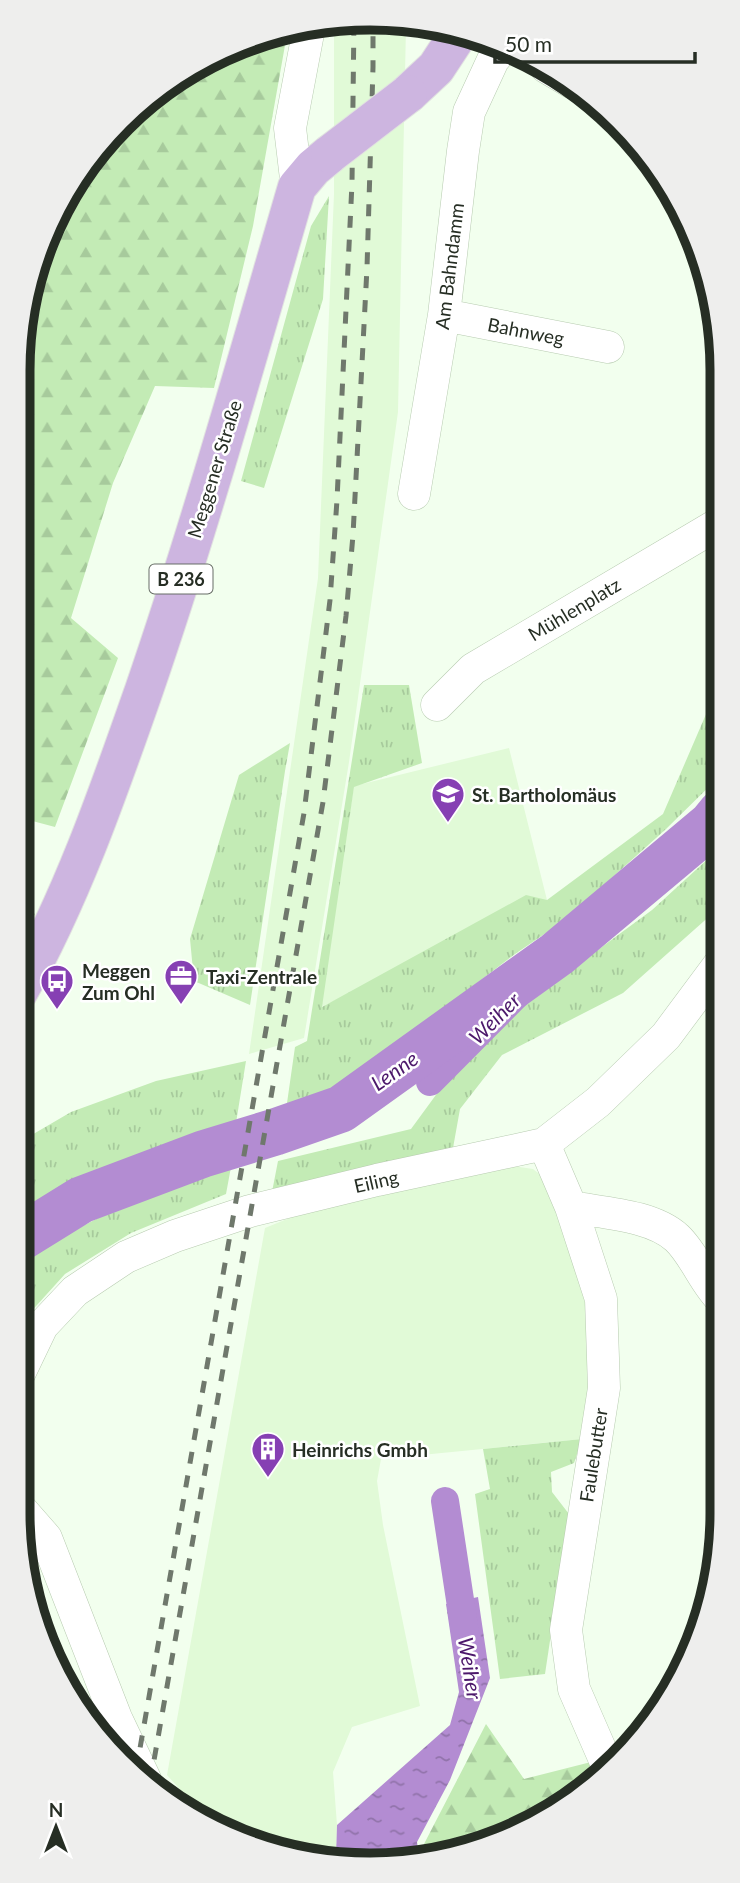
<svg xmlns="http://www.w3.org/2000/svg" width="740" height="1883" font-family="Lato,sans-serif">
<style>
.built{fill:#e1fad7}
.grass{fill:url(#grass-tufts)}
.forest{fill:url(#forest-firs)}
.water{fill:url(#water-ripples)}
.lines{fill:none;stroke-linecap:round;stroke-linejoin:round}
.canal{stroke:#b38cd2;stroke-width:28}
.river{stroke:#b38cd2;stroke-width:47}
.minor-casing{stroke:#b7cbb0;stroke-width:33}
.major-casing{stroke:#e1e2e0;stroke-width:40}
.minor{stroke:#fff;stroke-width:32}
.major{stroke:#cdb5e0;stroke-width:38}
.rail{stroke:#6f786c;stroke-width:5;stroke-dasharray:12 12;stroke-linecap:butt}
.major-bridge-casing{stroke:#e1e2e0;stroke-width:40;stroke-linecap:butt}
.major-bridge{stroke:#cdb5e0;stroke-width:38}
.labels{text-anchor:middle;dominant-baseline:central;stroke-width:5;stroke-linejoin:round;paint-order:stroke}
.shield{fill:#fff;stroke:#676d66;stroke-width:2}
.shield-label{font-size:18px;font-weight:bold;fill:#262e24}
.street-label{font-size:19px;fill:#262e24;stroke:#fff}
.poi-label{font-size:19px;font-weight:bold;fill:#262e24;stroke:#fff;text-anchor:start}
.water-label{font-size:21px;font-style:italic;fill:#4c186b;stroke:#fff}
.rim{fill:none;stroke:#262e24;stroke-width:9}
</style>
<defs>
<pattern id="grass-tufts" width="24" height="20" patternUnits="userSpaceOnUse" patternTransform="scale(1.75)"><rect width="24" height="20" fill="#c3ebb5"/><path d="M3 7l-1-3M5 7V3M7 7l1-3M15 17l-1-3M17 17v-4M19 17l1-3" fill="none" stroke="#a7ca9c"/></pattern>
<pattern id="forest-firs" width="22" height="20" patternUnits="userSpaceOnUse" patternTransform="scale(1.75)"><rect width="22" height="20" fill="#c3ebb5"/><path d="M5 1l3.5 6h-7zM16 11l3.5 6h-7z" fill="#a7ca9c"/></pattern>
<pattern id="water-ripples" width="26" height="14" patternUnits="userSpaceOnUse" patternTransform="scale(1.75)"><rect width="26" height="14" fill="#b38cd2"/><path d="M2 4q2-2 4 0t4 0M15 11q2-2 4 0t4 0" fill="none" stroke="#9173aa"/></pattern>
</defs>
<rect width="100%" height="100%" fill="#f2ffee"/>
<path class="built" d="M347,18L406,26L398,412L349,762L304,1038L249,1054L318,578L334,194V22Z
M509,748L547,900L321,1007L354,786Z
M513,1166L533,1169L547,1180L583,1278L594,1377L582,1439L381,1459L377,1481L383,1525L420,1706L352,1727L333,1772L337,1825L336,1857L349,1862H324L197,1819L200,1803L185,1795L167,1775L265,1228L309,1210Z"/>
<path class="grass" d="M329,196L323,299L264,488L241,481L311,226Z
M364,685H409L422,763L354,787L322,1007L526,895L547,900L663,814L713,698L720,693L721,775L666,829L565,920L515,954L345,1084L286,1110L295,1047L307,1041Z
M290,743L285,771L250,1005L194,981L190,939L239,775Z
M721,847V906L623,993L502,1055L460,1109L453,1148L272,1192L278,1161L411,1129L460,1062L519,1008L652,910Z
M246,1061L235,1129L95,1176L18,1217V1143L71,1112L156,1081Z
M231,1167L226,1194L131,1233L65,1274L18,1326V1266L50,1243L131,1201Z
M582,1439L574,1463L551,1472L552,1492L569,1514L545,1674L500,1679L475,1494L490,1489L483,1449Z"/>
<path class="forest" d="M287,34L253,226L214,388L155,386L113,483L71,618L118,658L55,827L25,819L18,838V370L36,257L105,138L214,54Z
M18,900L35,914L18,943Z
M486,1724L524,1779L595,1761L600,1774L566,1806L439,1859H425L424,1844Z"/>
<path class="water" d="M478,1597L490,1678L450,1780L417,1842L419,1859L349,1862L336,1858L337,1825L450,1725L459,1692L446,1604Z"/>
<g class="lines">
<path class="canal" d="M430,1082L557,954
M445,1501L466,1639"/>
<path class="river" d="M18,1239L81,1200L203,1154L275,1132L341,1109L557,954L712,824L721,813"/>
<defs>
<path id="minor" d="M546,67L573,83
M297,187L290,128L309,28
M444,315L608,347
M414,494L444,315L463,151L469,112L493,60L504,47
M437,705L473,669L720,523
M544,1144L571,1207L601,1299L604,1388L566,1630L574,1689L608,1767
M571,1207C603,1213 652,1215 677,1238C695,1255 704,1283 722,1300
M18,1376L42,1326L75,1291L126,1257L175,1236L250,1211L377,1180L544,1144L598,1102L666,1036L721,962
M18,1506L46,1538L116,1718L145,1779"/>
<path id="major" d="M408,94L436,68L459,33
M18,993C72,897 108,793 144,690C201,524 248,355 297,187L313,168L330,154"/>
</defs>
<use href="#minor" class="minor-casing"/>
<use href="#major" class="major-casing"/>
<use href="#minor" class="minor"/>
<use href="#major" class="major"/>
<path class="rail" d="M136,1771L304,813L330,600L337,500L352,183L354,19
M150,1783L323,802L346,616L353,535L367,268L373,67V22"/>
<defs>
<path id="major-bridge" d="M330,154L408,94"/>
</defs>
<use href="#major-bridge" class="major-bridge-casing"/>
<use href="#major-bridge" class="major-bridge"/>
</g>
<defs>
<symbol id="school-pin" viewBox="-11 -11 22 30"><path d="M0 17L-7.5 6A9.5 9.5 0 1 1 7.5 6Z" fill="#8640b3" stroke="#fff"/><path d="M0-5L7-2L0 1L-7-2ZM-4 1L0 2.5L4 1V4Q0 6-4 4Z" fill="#fff"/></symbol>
<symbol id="office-pin" viewBox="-11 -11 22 30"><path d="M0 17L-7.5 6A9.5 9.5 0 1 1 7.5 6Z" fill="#8640b3" stroke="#fff"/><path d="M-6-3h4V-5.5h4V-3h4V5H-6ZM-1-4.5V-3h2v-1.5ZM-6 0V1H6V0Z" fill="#fff"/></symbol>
<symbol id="bus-pin" viewBox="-11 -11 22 30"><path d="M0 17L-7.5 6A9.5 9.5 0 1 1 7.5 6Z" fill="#8640b3" stroke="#fff"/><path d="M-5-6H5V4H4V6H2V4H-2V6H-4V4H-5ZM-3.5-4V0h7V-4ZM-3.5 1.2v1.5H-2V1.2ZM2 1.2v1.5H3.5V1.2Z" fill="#fff"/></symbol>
<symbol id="building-pin" viewBox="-11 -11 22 30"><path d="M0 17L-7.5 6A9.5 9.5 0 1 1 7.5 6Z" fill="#8640b3" stroke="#fff"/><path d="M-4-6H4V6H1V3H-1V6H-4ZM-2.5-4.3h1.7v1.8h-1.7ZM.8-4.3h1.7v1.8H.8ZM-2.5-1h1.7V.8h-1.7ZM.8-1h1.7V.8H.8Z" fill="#fff"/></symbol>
</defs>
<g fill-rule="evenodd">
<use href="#school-pin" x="429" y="775" width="38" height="52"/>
<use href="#office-pin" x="162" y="957" width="38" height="52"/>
<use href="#bus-pin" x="38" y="962" width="38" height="52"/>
<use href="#building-pin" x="249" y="1430" width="38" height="52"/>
</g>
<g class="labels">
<rect class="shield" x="149.5" y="564.5" width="63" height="29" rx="5"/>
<g class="shield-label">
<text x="181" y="579">B 236</text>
</g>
<g class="street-label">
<text transform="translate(449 266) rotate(-83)">Am Bahndamm</text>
<text transform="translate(526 331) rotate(11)">Bahnweg</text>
<text transform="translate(214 469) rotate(-73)">Meggener Straße</text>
<text transform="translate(574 609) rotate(-31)">Mühlenplatz</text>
<text transform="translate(376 1181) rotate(-13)">Eiling</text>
<text transform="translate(593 1455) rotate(-81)">Faulebutter</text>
</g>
<g class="poi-label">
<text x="472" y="794">St. Bartholomäus</text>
<text x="82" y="970">Meggen<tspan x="82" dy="22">Zum Ohl</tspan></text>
<text x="206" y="976">Taxi-Zentrale</text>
<text x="292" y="1449">Heinrichs Gmbh</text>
</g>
<g class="water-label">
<text transform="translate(494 1018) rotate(-45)">Weiher</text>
<text transform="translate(394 1070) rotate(-35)">Lenne</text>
<text transform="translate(471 1668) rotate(81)">Weiher</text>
</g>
</g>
<path d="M0 0H740V1883H0ZM370 30H370A340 340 0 0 1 710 370V1513A340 340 0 0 1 370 1853H370A340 340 0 0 1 30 1513V370A340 340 0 0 1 370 30Z" fill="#eeeeed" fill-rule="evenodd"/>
<path class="rim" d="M370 30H370A340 340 0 0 1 710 370V1513A340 340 0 0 1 370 1853H370A340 340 0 0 1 30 1513V370A340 340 0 0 1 370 30Z"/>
<g transform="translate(56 1827)" stroke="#ffffff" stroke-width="5" paint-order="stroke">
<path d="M0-5L12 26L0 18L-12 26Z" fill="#262e24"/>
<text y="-10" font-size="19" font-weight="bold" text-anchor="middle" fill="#262e24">N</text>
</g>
<path d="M495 52v10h200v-10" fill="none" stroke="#262e24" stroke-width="3.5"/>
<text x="505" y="52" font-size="21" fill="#262e24" stroke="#ffffff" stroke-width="5" paint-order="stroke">50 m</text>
</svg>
